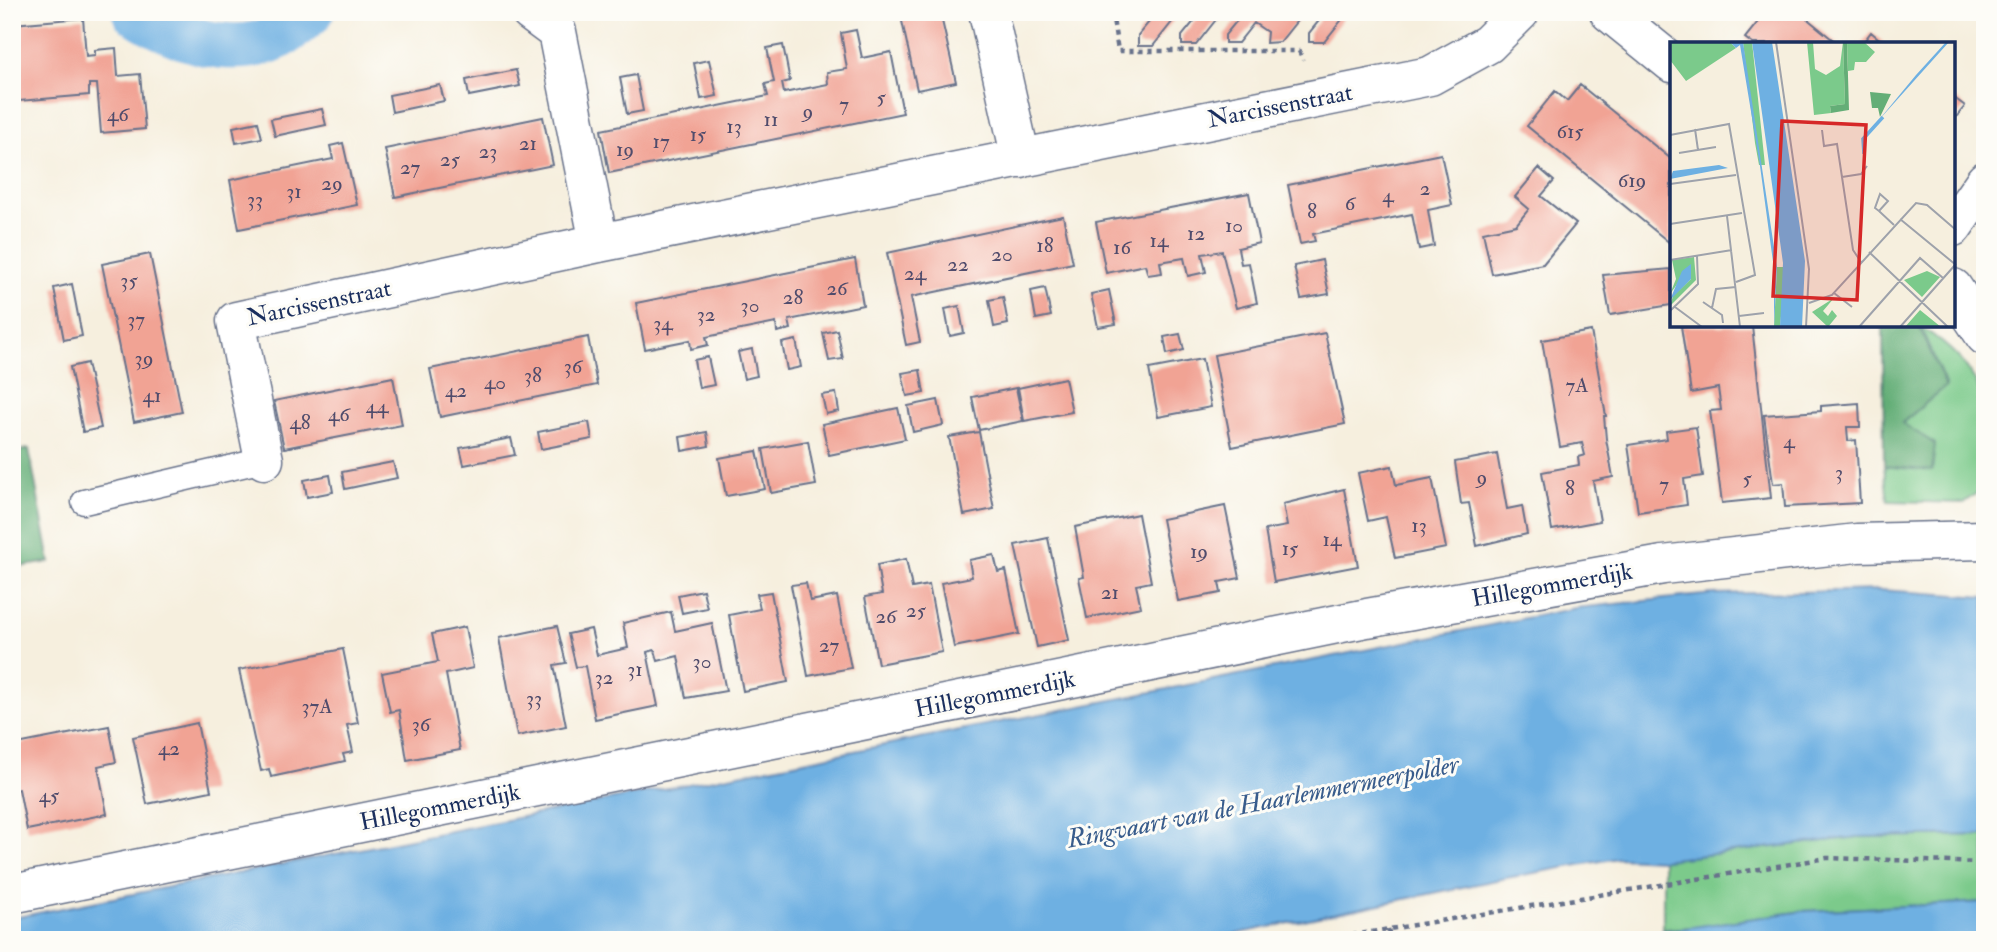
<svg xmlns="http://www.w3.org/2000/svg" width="1997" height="952" font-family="'IM FELL Double Pica',serif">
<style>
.green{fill:#7bca8b;stroke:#4b7c74;stroke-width:2}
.forest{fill:#64ae77;stroke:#406e6a;stroke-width:2}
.water{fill:#6eb0e2;stroke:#4470a0;stroke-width:2}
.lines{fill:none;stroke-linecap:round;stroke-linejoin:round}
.canal{stroke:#6eb0e2;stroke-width:46}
.building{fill:#f1a394}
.service-casing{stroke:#68728b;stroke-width:27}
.minor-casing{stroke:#68728b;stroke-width:41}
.tertiary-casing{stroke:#68728b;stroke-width:41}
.path{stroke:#68728b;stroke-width:4.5;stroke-dasharray:5 5;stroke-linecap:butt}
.service{stroke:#fff;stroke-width:24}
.minor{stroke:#fff;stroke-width:38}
.tertiary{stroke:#fff;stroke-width:38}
.labels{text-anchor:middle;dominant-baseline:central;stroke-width:6;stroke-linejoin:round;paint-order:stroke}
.number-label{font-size:21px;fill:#504c6c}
.street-label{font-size:24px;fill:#1b2f5e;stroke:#fdfcf7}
.water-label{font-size:26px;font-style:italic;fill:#385c8c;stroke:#fdfcf7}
.inset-river{fill:none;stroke:#6eb0e2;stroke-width:3.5}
.inset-road{fill:none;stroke:#9ea2ab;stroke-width:2}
.view{fill:#d62828;fill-opacity:0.15;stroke:#d62828;stroke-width:3.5}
.inset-edge{fill:none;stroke:#1b2f5e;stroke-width:3.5}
</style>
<rect width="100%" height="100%" fill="#fdfcf7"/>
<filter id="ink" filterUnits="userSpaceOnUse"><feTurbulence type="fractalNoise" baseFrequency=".0143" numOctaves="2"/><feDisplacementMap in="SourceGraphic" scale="14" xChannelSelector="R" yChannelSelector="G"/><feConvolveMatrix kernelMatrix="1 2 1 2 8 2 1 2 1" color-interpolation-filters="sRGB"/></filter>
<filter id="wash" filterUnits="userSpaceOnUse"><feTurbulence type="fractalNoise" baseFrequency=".00686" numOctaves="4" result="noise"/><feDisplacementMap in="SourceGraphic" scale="28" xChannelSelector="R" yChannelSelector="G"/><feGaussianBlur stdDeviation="1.57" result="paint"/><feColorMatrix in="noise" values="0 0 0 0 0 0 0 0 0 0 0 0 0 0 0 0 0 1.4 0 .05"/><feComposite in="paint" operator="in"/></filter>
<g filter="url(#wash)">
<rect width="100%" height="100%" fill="#f6efde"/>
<path class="green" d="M1920,326C1995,377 1985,405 1985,487L1963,503L1888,501L1884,466L1932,470L1902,423L1946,386Z
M1985,835V902L1803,911L1709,926L1663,929V860L1858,837Z"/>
<path class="forest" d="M1883,326H1919L1946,386L1902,423L1935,444L1932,471L1884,466Z
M29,449L50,562L12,568V452Z"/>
<path class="water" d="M1880,590L1985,597V835L1858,837L1663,860L1618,858L1506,878L1207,940H12V918L1576,608L1713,594Z
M1985,902V940H1604L1803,911Z"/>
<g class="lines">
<path class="canal" d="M135,12C176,38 232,60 280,36C291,30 301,20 311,12"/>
</g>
<g id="blocks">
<path class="building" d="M900,12H940L956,82L917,90Z
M1152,12H1180L1153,46H1138V35L1155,15Z
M1198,12H1222L1196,45H1182V36L1200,14Z
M1244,12H1304L1280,42L1266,43L1267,32L1254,23L1238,43H1225V35Z
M1326,12H1348L1324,42H1309V33Z
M1756,12H1799L1838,44H1753L1745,38L1762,17Z
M83,18L86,56L95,55V50L116,48L118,76L140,74L145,129L101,133L97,84H89V95L19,101L13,24Z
M856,30L862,58L891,52L903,113L609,173L601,130L768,96L765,84L774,82L767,48L783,45L790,81L782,83L784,93L828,84L827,72L847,69L841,33Z
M1871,32L1885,44H1862Z
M709,60L717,96L701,99L694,63Z
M516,70L520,86L469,96L466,80Z
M636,75L643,111L627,114L620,78Z
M440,85L444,101L392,112L389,95Z
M1580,85L1671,159V244L1527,126L1555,91L1567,101Z
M1953,97L1965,106L1953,121Z
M322,109L326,125L275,136L271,119Z
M543,117L553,165L395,197L385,149Z
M258,122L262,138L236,143L233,127Z
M343,143L357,205L239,229L230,180L333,159L330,146Z
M1441,154L1452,205L1428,210L1434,246L1419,249L1412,214L1313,234L1315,241L1300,244L1288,185Z
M1539,168L1554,181L1541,196L1576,224L1543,264L1492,274L1483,232L1516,225L1529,209L1515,197Z
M1249,193L1259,243L1238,248L1241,264L1249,263L1257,303L1236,308L1222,251L1202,254L1206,272L1188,276L1184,258L1160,262L1162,273L1148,275L1145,265L1106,273L1096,222Z
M1063,216L1073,263L911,297L920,342L906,345L887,253Z
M150,254L182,412L134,422L102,264Z
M855,259L863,305L789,320L791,329L777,332L776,323L706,337L708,345L691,349L690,340L645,349L636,303Z
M1322,260L1329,294L1301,299L1294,266Z
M1671,269V305L1610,315L1603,275Z
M72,284L82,336L64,340L54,288Z
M1045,288L1051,316L1036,319L1031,291Z
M1109,290L1116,324L1098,327L1091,294Z
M1003,297L1008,324L994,327L989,300Z
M959,306L964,333L950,336L945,309Z
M1681,326H1752L1771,498L1722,503L1710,411L1721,410L1718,388L1691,393Z
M837,330L843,359L829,361L823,333Z
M1591,331L1606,416H1604L1606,439L1613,477L1593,481L1600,521L1552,530L1542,472L1579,465L1578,457L1585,455L1582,443L1560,447L1542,340Z
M1325,333L1345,424L1232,447L1214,355Z
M1180,334L1184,350L1167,354L1164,337Z
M588,337L597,385L440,417L430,369Z
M796,340L801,367L787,370L782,343Z
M752,349L757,376L744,379L738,352Z
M708,357L714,385L699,388L694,360Z
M1202,359L1211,407L1158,417L1149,369Z
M87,363L101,428L83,432L70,367Z
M920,370L924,393L907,396L902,373Z
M393,377L402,425L284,448L274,401Z
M1065,378L1072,412L1024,421L1018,388Z
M1016,388L1023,421L979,430L972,397Z
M836,393L839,411L826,414L822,395Z
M938,400L943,425L913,432L908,406Z
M1859,403L1860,427H1847L1848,441L1856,440L1860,503L1785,507L1783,483L1773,484L1764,415L1821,411V406Z
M898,408L905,439L829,455L822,424Z
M589,422L592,439L541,449L538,432Z
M1696,427L1703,476L1684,479L1687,505L1638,512L1628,445L1667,439L1666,431Z
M707,432L709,446L682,451L680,437Z
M979,432L994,509L964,515L949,437Z
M511,438L515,455L464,465L460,448Z
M808,441L816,485L771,493L763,449Z
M757,451L765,489L726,496L719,458Z
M1497,454L1507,509L1522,506L1527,534L1477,546L1469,503L1461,504L1455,462Z
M393,462L397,478L345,489L342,472Z
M1392,466L1396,485L1432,478L1446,548L1395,558L1386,517L1368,521L1358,473Z
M330,475L333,492L307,497L304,480Z
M1344,489L1358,566L1274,582L1265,530L1287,526L1283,504Z
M1225,506L1240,578L1219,582L1221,593L1178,601L1162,519Z
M1138,514L1151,582L1136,585L1141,607L1087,618L1079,578L1084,577L1075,527Z
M1048,538L1069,640L1037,647L1015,545Z
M994,555L998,572L1006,570L1019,634L954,647L941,583L972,577L969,560Z
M906,559L912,588L929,585L942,652L878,664L865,597L882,594L877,565Z
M806,583L810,601L837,596L851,668L808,676L791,585Z
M703,590L707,608L682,613L678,595Z
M771,592L788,682L743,691L729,615L760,609L757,594Z
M671,612L675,631L712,623L726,691L686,698L678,656L658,661L655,650L647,652L658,706L595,719L585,666L576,667L568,634L591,629L597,655L628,648L623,623Z
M557,626L566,663L554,665L566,726L517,736L499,638Z
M465,627L473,668L446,674L460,750L407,760L399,710L390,712L382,673L438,662L432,634Z
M343,649L358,723L347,725L353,752L343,754L345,761L271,777L269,769L261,771L239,670Z
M197,723L211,791L147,804L133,737Z
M109,726L116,762L98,766L107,814L27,830L19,789L12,790V745Z"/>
</g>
</g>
<g filter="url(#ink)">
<use href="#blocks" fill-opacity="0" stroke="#68728b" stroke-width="2"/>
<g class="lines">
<defs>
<path id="service" d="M84,502L264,460"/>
<path id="minor" d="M530,12L557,32L599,243
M988,12L1021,159
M1953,227L1985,181
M264,460L236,321L599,243L1430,76L1488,44L1520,12"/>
<path id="tertiary" d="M1609,12L1672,63
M1953,288L1985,336
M12,894L1367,618L1663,565L1857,543L1985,540"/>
</defs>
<use href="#service" class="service-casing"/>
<use href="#minor" class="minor-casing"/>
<use href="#tertiary" class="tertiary-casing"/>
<path class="path" d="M1112,12L1118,51H1299L1303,60
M1388,929L1391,940
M1322,940L1827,858L1985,863"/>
<use href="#service" class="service"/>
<use href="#minor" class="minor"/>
<use href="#tertiary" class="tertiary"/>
</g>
</g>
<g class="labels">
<g class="number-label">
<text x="881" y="97">5</text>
<text x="844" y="104">7</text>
<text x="808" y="111">9</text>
<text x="118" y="114">46</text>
<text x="771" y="119">11</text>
<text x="734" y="126">13</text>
<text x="1570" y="131">615</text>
<text x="698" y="134">15</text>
<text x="661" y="141">17</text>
<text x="528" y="143">21</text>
<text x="625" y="149">19</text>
<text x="488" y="151">23</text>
<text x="450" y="159">25</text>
<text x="410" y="167">27</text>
<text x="1632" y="180">619</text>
<text x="332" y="183">29</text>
<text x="1425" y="188">2</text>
<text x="294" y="191">31</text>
<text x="1388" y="195">4</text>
<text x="255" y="199">33</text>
<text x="1350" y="203">6</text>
<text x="1312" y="211">8</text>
<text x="1234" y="225">10</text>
<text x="1196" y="233">12</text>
<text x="1159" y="240">14</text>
<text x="1045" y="245">18</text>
<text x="1122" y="247">16</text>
<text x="1002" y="254">20</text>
<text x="958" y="264">22</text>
<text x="915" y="273">24</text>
<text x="129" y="280">35</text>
<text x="837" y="288">26</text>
<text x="793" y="297">28</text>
<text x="750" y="305">30</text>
<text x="706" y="314">32</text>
<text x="136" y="319">37</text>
<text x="663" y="323">34</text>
<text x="144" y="358">39</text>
<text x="573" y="366">36</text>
<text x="533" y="375">38</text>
<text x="495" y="382">40</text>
<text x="1577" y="385">7A</text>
<text x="456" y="390">42</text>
<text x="152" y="395">41</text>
<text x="377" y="406">44</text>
<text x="339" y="414">46</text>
<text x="300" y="422">48</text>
<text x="1789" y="441">4</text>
<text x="1839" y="472">3</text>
<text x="1482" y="477">9</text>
<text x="1747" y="478">5</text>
<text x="1664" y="484">7</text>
<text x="1570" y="488">8</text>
<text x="1419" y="525">13</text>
<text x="1332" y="539">14</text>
<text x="1290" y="548">15</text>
<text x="1199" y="551">19</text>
<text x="1110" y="592">21</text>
<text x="916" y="610">25</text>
<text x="886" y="616">26</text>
<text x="829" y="645">27</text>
<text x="702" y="661">30</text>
<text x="635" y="669">31</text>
<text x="604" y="677">32</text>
<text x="534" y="698">33</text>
<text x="317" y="706">37A</text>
<text x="421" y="724">36</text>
<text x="169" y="748">42</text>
<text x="49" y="795">45</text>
</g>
<g class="street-label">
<text transform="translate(1280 106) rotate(-11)">Narcissenstraat</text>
<text transform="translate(319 303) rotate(-12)">Narcissenstraat</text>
<text transform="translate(1552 585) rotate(-10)">Hillegommerdijk</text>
<text transform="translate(995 694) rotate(-11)">Hillegommerdijk</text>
<text transform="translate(440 807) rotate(-11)">Hillegommerdijk</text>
</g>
<g class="water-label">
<text transform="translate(1263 802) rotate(-11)">Ringvaart van de Haarlemmermeerpolder</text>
</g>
</g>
<g transform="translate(1670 42)">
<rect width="285" height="285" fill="#f6efde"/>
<path d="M0,0H60L66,6L16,39L0,18ZM73,0H82L95,123H89L85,101ZM137,0H143L145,27L156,33L170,24L173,0L175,62L160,64L161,71L144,73ZM177,0H194L205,10L196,20H185L184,28L178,29ZM24,215L26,238L0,264L3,254L21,237V223L0,252L6,237L2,218ZM107,225H113L114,242L110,285H104ZM257,229L270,235L252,255L234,238ZM164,256L153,269L158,274L162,268L167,274L158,285L142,270ZM250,268L271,285H274H235Z" fill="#7bca8b"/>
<path d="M173,0H177L179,68L161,71L160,64L175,62ZM200,50L221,52L210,75L208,66H202Z" fill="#64ae77"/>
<path d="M73,0L107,225L104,285V227L90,124L70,3L66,6L61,1ZM82,0H102L135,219L132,285H110L113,221ZM276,0H279L208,79L246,33ZM49,123L58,126L0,137L3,129ZM21,222V237L0,258L12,229Z" fill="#6eb0e2"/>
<path class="inset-river" d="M194,112L193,97L213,75"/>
<path class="inset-road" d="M106,0L139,227L136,285M25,87L28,108M152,88L154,104L167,102L183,208L191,220M0,93L59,82L85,233L66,240M9,111L46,105M172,135L191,132L197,124M0,142L66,133M209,169L218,159L210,152L205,166L209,169L224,183M57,174L70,285M230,177L286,223M0,182L72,171M199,210L278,285M0,218L62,208M0,242L1,217M164,251L182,265M33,260L52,273L53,281M139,261L162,253L246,161L257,163L286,188M5,265L32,285M42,266L46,247L66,245M0,269L28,242L27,214M69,274L94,271M189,285L250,216L273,236M230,285L285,223"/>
<path class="view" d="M112,79L196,83L187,258L103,254Z"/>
<rect width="285" height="285" class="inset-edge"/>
</g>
<rect width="1997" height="952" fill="none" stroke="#fdfcf7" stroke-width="42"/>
</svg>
